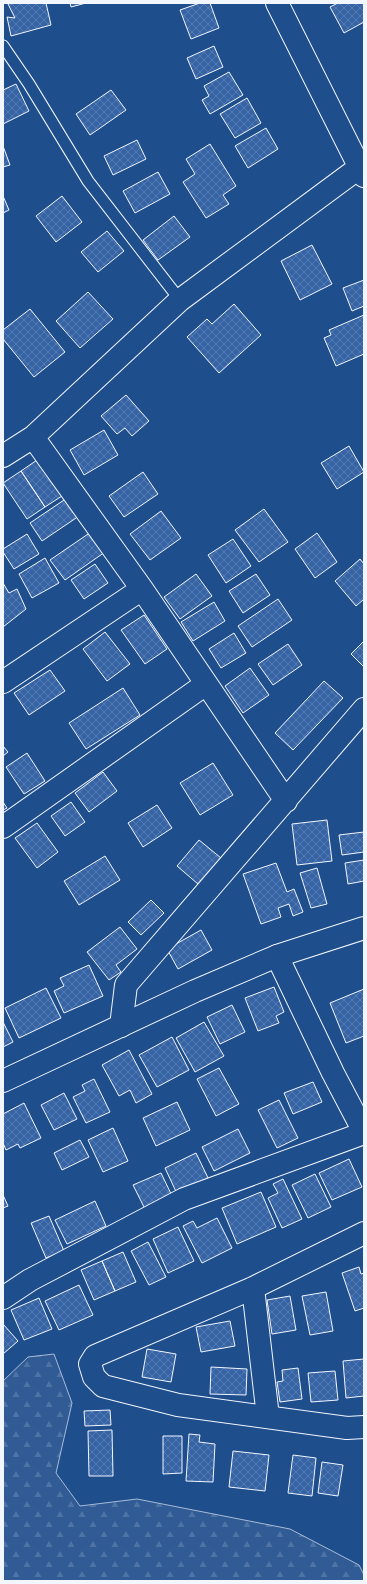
<svg xmlns="http://www.w3.org/2000/svg" width="367" height="1584" font-family="Spectral,serif">
<style>
.forest{fill:url(#forest-firs);stroke:#a8bbd7}
.building{fill:url(#building-cross-hatch);stroke:#f2f6ff}
.lines{fill:none;stroke-linecap:round;stroke-linejoin:round}
.service-casing{stroke:#f2f6ff;stroke-width:13}
.minor-casing{stroke:#f2f6ff;stroke-width:24}
.tertiary-casing{stroke:#f2f6ff;stroke-width:24}
.service{stroke:#1f4e8c;stroke-width:11}
.minor{stroke:#1f4e8c;stroke-width:22}
.tertiary{stroke:#1f4e8c;stroke-width:22}
</style>
<defs>
<pattern id="forest-firs" width="22" height="20" patternUnits="userSpaceOnUse"><rect width="22" height="20" fill="#305b95"/><path d="M5 1l3.5 6h-7zM16 11l3.5 6h-7z" fill="#4e73a5"/></pattern>
<pattern id="building-cross-hatch" width="8" height="8" patternUnits="userSpaceOnUse"><rect width="8" height="8" fill="#3563a3"/><path d="M0 0l8 8M0 8l8-8" fill="none" stroke="#537ab1"/></pattern>
</defs>
<rect width="100%" height="100%" fill="#1f4e8c"/>
<path class="forest" d="M54,1354L72,1403L56,1473L80,1506L137,1499L290,1529L359,1565L364,1575V1581H3V1381L28,1357Z"/>
<path class="building" d="M12,3H46L51,25L11,36L7,17L15,18L8,4Z
M70,3H86L71,7Z
M200,3H210L219,28L191,39L180,10Z
M338,3H364V22L344,33L330,7Z
M214,46L223,67L196,79L187,58Z
M229,72L243,95L210,114L202,100L209,96L204,86Z
M16,84L29,111L3,124V90Z
M111,90L126,110L90,135L76,114Z
M247,98L261,123L235,138L220,114Z
M266,128L278,149L248,168L235,146Z
M137,140L146,159L113,175L104,156Z
M210,144L236,186L223,195L229,204L206,218L183,182L195,174L186,159Z
M3,146L10,165L3,167Z
M158,172L170,194L135,213L123,191Z
M3,196L9,210L3,213Z
M62,196L82,222L56,242L36,216Z
M174,216L190,237L158,260L143,240Z
M107,231L124,251L98,272L81,252Z
M312,245L332,284L300,300L281,261Z
M364,280V306L352,311L343,288Z
M88,292L113,319L80,348L56,321Z
M234,304L261,335L219,373L187,337L207,319L212,324Z
M30,309L65,352L34,377L3,339V330Z
M364,315V354L336,366L324,338L331,335L329,330Z
M126,395L149,421L132,436L125,428L117,434L101,416Z
M104,430L118,455L84,475L70,450Z
M349,446L364,472L337,489L321,463Z
M40,458L65,494L45,507L21,471Z
M21,471L45,507L27,519L3,483Z
M143,472L158,494L124,517L109,496Z
M67,498L79,516L42,541L30,523Z
M264,509L288,542L259,562L235,530Z
M161,511L181,538L150,560L130,534Z
M91,532L105,552L65,580L50,560Z
M317,533L337,562L315,578L295,549Z
M27,534L39,554L14,569L3,552V549Z
M233,539L251,566L226,583L208,555Z
M45,558L59,583L32,598L19,574Z
M360,559L364,564V599L356,606L335,581Z
M95,564L108,583L84,599L71,580Z
M196,574L212,596L180,619L164,597Z
M256,574L270,595L243,613L229,591Z
M3,583L9,593L17,589L26,609L3,627Z
M278,599L292,620L252,647L238,626Z
M214,602L225,621L193,641L181,622Z
M144,615L167,649L145,664L121,630Z
M105,632L130,664L107,681L83,649Z
M234,633L246,653L221,668L209,649Z
M364,641V667L351,654Z
M288,644L302,665L273,685L258,664Z
M250,668L269,695L243,713L225,686Z
M50,670L65,691L29,715L14,693Z
M324,681L343,698L293,750L275,733Z
M123,688L140,715L86,749L69,723Z
M3,746L8,752L3,756Z
M27,753L45,781L24,794L6,767Z
M213,763L233,795L200,815L180,783Z
M103,772L117,791L89,812L75,793Z
M3,802L7,808L3,810Z
M71,802L85,822L65,836L51,816Z
M157,805L172,828L143,847L128,823Z
M327,820L332,861L297,865L292,824Z
M37,823L58,852L37,868L15,838Z
M364,832V852L342,855L339,835Z
M199,840L221,858L198,884L177,866Z
M105,856L120,880L79,905L64,881Z
M364,860V881L348,884L345,863Z
M276,863L287,892L294,889L303,912L293,916L289,904L278,908L281,917L261,924L243,874Z
M317,868L327,904L311,908L300,873Z
M151,900L164,913L141,935L128,922Z
M120,927L137,949L116,965L121,972L109,980L87,952Z
M201,930L212,950L178,969L167,949Z
M89,965L103,996L64,1013L54,991L64,986L60,978Z
M274,987L284,1012L276,1016L279,1023L258,1031L245,998Z
M46,988L61,1018L19,1038L5,1008Z
M364,989V1036L346,1043L330,1003Z
M232,1005L245,1032L220,1044L207,1017Z
M3,1022L13,1042L3,1047Z
M204,1022L224,1056L195,1072L176,1038Z
M172,1037L189,1070L157,1087L139,1055Z
M129,1050L152,1094L136,1103L130,1090L119,1096L102,1065Z
M219,1068L239,1104L216,1116L197,1079Z
M94,1079L110,1112L86,1123L73,1097L85,1091L82,1085Z
M313,1082L322,1102L293,1114L284,1093Z
M64,1093L77,1119L54,1130L41,1105Z
M279,1100L298,1138L277,1148L258,1110Z
M177,1102L190,1130L156,1146L143,1118Z
M24,1103L41,1138L20,1148L18,1144L6,1150L3,1143V1114Z
M113,1128L128,1161L103,1172L88,1140Z
M238,1129L250,1153L214,1171L202,1147Z
M80,1140L89,1157L62,1170L54,1153Z
M196,1153L210,1182L179,1198L165,1168Z
M349,1159L362,1187L332,1200L319,1173Z
M161,1173L174,1200L147,1213L133,1185Z
M315,1174L331,1207L308,1218L292,1185Z
M283,1179L302,1219L282,1228L268,1198L278,1193L273,1184Z
M261,1192L276,1227L237,1244L222,1208Z
M3,1195L8,1206L3,1208Z
M95,1201L106,1226L67,1244L55,1220Z
M49,1216L64,1251L46,1258L31,1223Z
M217,1218L232,1248L202,1263L183,1226L193,1221L197,1228Z
M178,1227L194,1261L168,1273L153,1239Z
M148,1242L166,1277L149,1285L131,1251Z
M123,1252L136,1282L115,1291L102,1261Z
M102,1261L115,1291L94,1300L81,1270Z
M359,1267L361,1274L364,1273V1308L355,1311L342,1273Z
M79,1285L93,1315L59,1330L45,1301Z
M326,1292L333,1331L310,1335L302,1296Z
M290,1296L296,1330L272,1334L267,1300Z
M39,1298L52,1329L24,1340L11,1310Z
M230,1321L235,1346L201,1352L196,1327Z
M3,1324L18,1341L3,1354Z
M147,1349L176,1354L171,1382L142,1377Z
M364,1359V1396L346,1398L343,1361Z
M211,1367L247,1369L246,1395L210,1394Z
M298,1368L302,1399L280,1402L277,1382L283,1381L282,1370Z
M335,1371L338,1400L311,1402L308,1373Z
M110,1410L111,1425L85,1426L84,1411Z
M112,1430L113,1476H89L88,1431Z
M189,1434L200,1435L199,1442L215,1444L213,1482L186,1481Z
M163,1436H182V1473L163,1474Z
M233,1451L269,1455L265,1491L229,1487Z
M293,1455L316,1458L312,1496L288,1493Z
M322,1462L343,1465L338,1496L318,1493Z"/>
<g class="lines">
<defs>
<path id="service" d="M3,46L29,84L88,181L180,300"/>
<path id="minor" d="M277,3L364,176
M33,437L142,589L286,801
M3,456L33,437L180,300L364,164
M3,682L142,589
M3,827L206,684
M277,956L333,1073L364,1132
M121,1026L126,985L364,709
M364,1233L253,1288L95,1356L90,1364L94,1377L103,1386L178,1405L347,1428L364,1427
M253,1288L268,1417
M3,1298L30,1280L184,1199L364,1133"/>
<path id="tertiary" d="M3,1081L195,991L277,956L364,928"/>
</defs>
<use href="#service" class="service-casing"/>
<use href="#minor" class="minor-casing"/>
<use href="#tertiary" class="tertiary-casing"/>
<use href="#service" class="service"/>
<use href="#minor" class="minor"/>
<use href="#tertiary" class="tertiary"/>
</g>
<rect width="367" height="1584" fill="none" stroke="#f2f6ff" stroke-width="8"/>
</svg>
